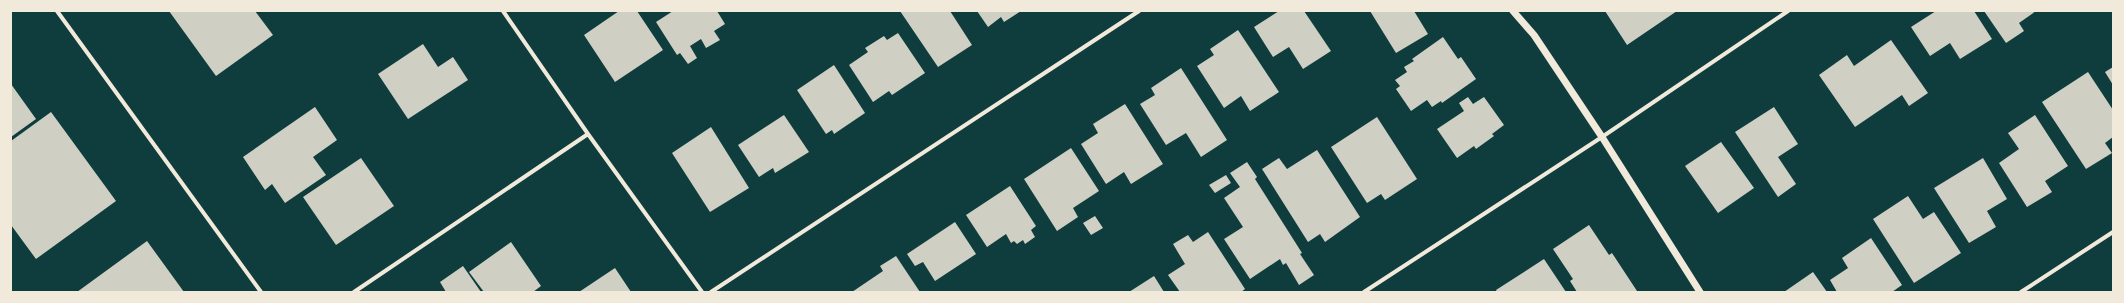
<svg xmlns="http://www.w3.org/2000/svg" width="2124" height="303" font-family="'Alegreya Sans',sans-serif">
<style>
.building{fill:#cfcfc3}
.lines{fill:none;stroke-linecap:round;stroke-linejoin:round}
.minor{stroke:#f1e9da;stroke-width:4}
.tertiary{stroke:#f1e9da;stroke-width:7}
</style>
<rect width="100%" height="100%" fill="#0f3d3e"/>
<path class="building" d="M169,11H255L273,35L216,76Z
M619,11H637L663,50L615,82L584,35Z
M673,11H717L725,24L714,31L720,40L706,48L701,39L690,46L697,58L688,64L680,53L677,55L656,22Z
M900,11H950L972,45L938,67Z
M977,11H1021L1004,22L1001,17L988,27Z
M1279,11H1304L1331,51L1303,69L1289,47L1273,57L1254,27Z
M1370,11H1414L1428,34L1396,53Z
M1605,11H1677L1627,45Z
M1936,11H1974L1992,39L1960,59L1950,43L1930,56L1911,27Z
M1984,11H2036L2019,23L2024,31L2006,43Z
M1238,30L1279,92L1250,111L1241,96L1224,108L1197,66L1214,55L1210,49Z
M898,33L925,73L892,95L889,91L873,102L849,65L868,52L865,48L884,36L887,40Z
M1443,37L1458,59L1461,57L1476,79L1442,103L1441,101L1432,107L1427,100L1411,111L1396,89L1400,86L1395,80L1407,72L1404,67L1414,61L1412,59Z
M1891,40L1928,93L1909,106L1902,95L1855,127L1819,75L1847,55L1854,66Z
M423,44L438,67L453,57L468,80L408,119L378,74Z
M834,65L865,113L834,134L832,130L826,134L797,90Z
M2113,67V85L2105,72Z
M1181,68L1227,140L1201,157L1186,133L1166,145L1140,104L1155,95L1151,88Z
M2088,72L2113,110V137L2105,143L2112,153L2086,169L2042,102Z
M11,84L36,119L11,137Z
M1468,97L1473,104L1484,97L1504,125L1492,134L1494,136L1476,149L1474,146L1457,158L1437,129L1464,111L1459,103Z
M1125,104L1163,164L1131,184L1124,172L1106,184L1081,144L1098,133L1093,124Z
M315,107L337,140L313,157L326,175L285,203L272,184L265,190L243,157Z
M1774,107L1798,144L1778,157L1796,184L1778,197L1735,132Z
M51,112L116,201L36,259L11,225V141Z
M784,115L809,152L775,173L773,168L759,177L738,145Z
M2035,115L2068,166L2045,181L2052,192L2027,207L1999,163L2019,149L2008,133Z
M1377,117L1417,179L1385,200L1381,194L1367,203L1331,147Z
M711,127L749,188L710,212L672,153Z
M1721,142L1754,188L1718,213L1685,166Z
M1071,148L1099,191L1073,208L1078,217L1057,231L1024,179Z
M1317,150L1360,217L1325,242L1320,234L1308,242L1262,169L1279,158L1287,169Z
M361,158L394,206L336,245L303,197Z
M1983,158L2007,199L1987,211L1996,227L1969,243L1934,188Z
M1247,162L1257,177L1255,179L1302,253L1300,254L1314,275L1299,285L1286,263L1283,265L1280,259L1250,279L1224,239L1243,227L1224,198L1240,187L1230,173Z
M1226,175L1231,183L1215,193L1209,185Z
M1010,186L1036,226L1031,230L1035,237L1025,244L1023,240L1017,244L1014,241L1011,243L1006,234L987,247L966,215Z
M1908,196L1923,219L1934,212L1961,253L1914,283L1873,219Z
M1095,216L1103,228L1091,235L1083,223Z
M955,222L976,254L935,281L923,262L915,266L907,254Z
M1589,225L1609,255L1612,253L1637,291L1577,292L1570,281L1573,279L1553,249Z
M1208,232L1245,289L1241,292H1180L1168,275L1185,264L1173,244L1188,235L1193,242Z
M1871,238L1902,285L1892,292H1837L1830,280L1848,268L1842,258Z
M147,241L184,292H77Z
M511,242L541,286L533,292H484L469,272Z
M896,256L920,292H852L883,271L880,266Z
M1544,259L1566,292H1497L1496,290Z
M463,266L481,292H446L440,282Z
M615,268L631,292H579Z
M1813,272L1827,292H1784Z
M1154,276L1164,292H1129Z"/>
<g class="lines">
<path class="minor" d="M57,11L261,292
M503,11L588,134L702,292
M354,292L588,134
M711,292L1139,11
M1364,292L1602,137L1788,11
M2021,292L2113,232"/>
<path class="tertiary" d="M1513,11L1534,35L1602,137L1700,292"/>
</g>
<rect width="2124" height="303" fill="none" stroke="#f1e9da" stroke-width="24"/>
</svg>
